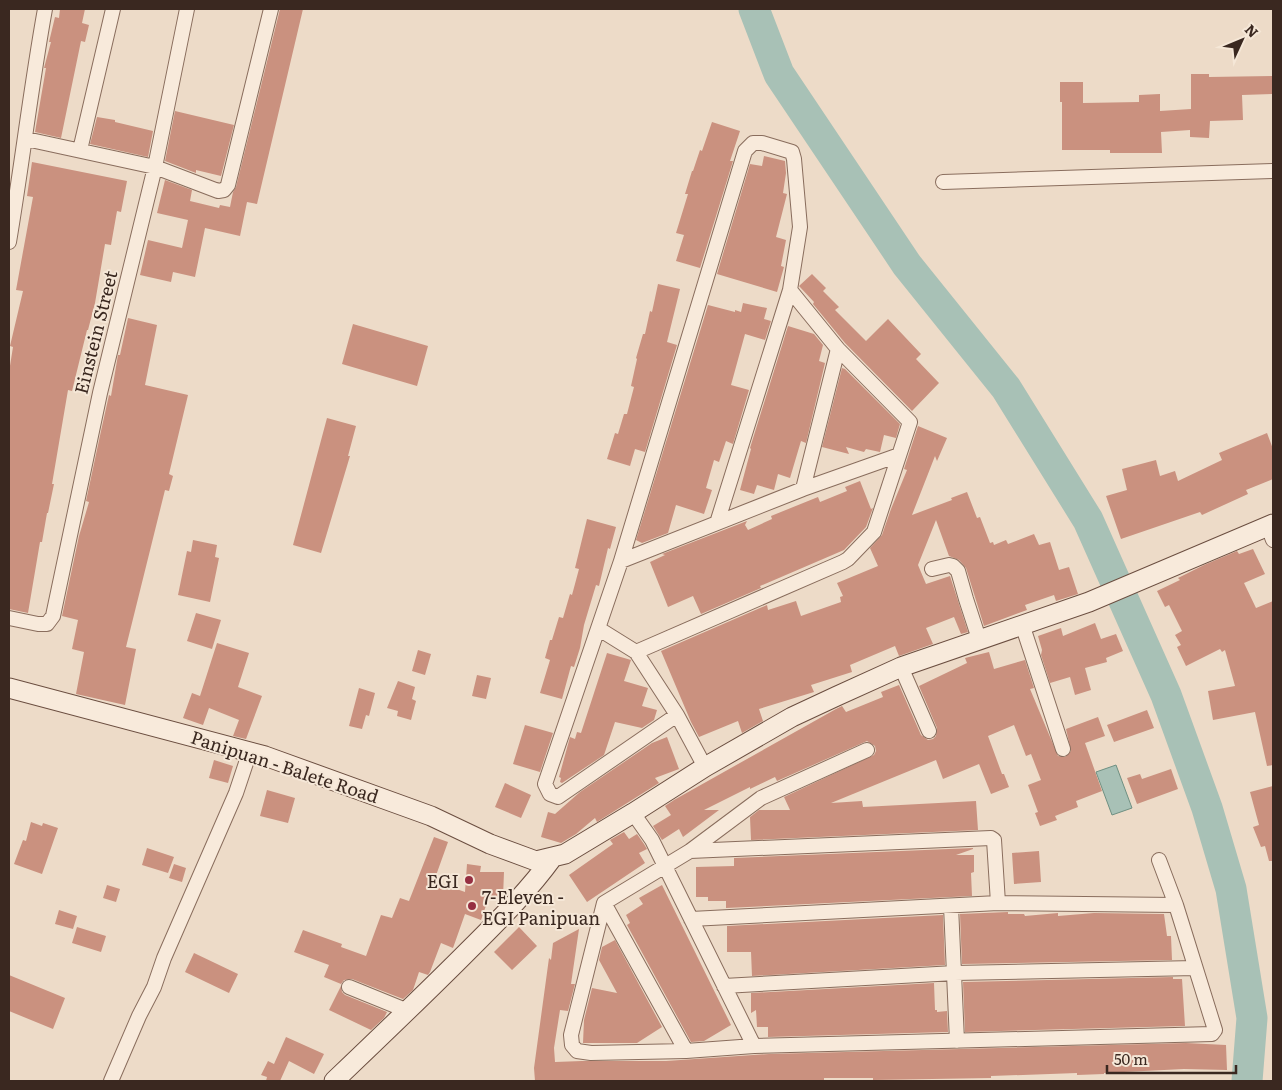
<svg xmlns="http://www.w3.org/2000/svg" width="1282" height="1090" font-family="Literata,serif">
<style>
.water{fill:#a8c1b6;stroke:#6f9082}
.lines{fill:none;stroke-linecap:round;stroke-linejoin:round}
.river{stroke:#a8c1b6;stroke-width:31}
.building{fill:#ca917f}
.street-casing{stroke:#896d5d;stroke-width:16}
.secondary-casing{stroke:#6b4e40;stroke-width:21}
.street{stroke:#f8eadb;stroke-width:14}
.secondary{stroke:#f8eadb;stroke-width:19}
.poi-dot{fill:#962f42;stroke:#f5e7d7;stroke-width:2}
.labels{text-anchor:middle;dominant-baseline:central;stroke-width:4;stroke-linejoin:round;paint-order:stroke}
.street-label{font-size:18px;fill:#3a2820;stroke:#f5e7d7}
.poi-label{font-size:18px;fill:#3a2820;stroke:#f5e7d7;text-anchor:end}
</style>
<rect width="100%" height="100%" fill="#eddbc8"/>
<path class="water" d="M1116,765L1132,808L1112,815L1096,772Z"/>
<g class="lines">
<path class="river" d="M754,9L779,74L907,265L1006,388L1088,520L1166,695L1207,808L1231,889L1252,1018L1247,1081"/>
</g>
<path class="building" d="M60,9H85L82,23L89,25L85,42L81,41L61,138L35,132L46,68H44L51,42H49L55,17L59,18Z
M280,9H303L257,204L247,202L240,236L205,228L195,277L173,272L171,282L140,275L148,240L182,248L188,220L157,213L165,180L192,190L190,201L219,208L220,205L230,207L233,192L236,187Z
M1191,74H1209V77L1273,76V94L1242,95L1243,120L1210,121L1209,138L1190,137V130L1161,132L1162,153H1110V150H1062V102H1060V82H1083V103L1139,102V95L1160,94V111L1191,109Z
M175,111L234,125L221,176L196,170V173L165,161Z
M97,117L115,120V122L153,131L148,157L90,144Z
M712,122L740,131L730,161H733L700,268L676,261L684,235L676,233L688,194H685L692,171H693L700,150L702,151Z
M764,156L785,161L786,173L783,193L787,194L776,237L786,240L781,266L784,267L777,292L717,274L750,164L762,166Z
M32,162L127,181L121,212L117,211L111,245L105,244L95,303L88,330H87L72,391L68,390L52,484H54L48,513H47L42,542H40L28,613L9,609V372L13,347L10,346L23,291L16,290L33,197L27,196Z
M812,274L826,288L823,291L839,307L835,310L866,341L888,319L921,354L916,359L939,383L912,411L845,343L813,304L814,302L799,286Z
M658,284L680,289L667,342L677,345L645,452L635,449L630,466L607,459L615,433L618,434L624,414H627L634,387L631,386L637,359L636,358L643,334H645L650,311L652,312Z
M743,303L767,308L764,319L771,321L765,340L745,334L731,385L749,390L733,444L726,441L719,462L714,460L706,488L712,490L704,514L676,505L668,533L642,543L636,540L708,305L735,312V310L741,312Z
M128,318L157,325L145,385L188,395L169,474L173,476L169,491L165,490L126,647L136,649L125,705L76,694L84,652L72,649L78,620L62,616L79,536L89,502L86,501L101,431L109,395L111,396L118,355H120Z
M353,324L428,346L417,386L342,364Z
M788,326L814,334L823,345L819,361L825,363L806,443L801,441L790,478L778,474L774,490L757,485L754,494L740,490L751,449L750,448Z
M842,368L845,369L900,424L896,438L884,435L880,452L866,449L864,452L846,447L849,454L822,447Z
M327,418L356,426L348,456H350L321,553L293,545Z
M918,426L947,438L937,461L935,456L912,515L952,500L951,498L967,492L977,518L980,517L990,543L993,542L994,545L1006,540L1008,544L1034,534L1039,545L1050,542L1059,570L1069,567L1078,594L1056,601L1054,595L1025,605L1027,610L984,626L966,568L959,560L949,556L936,520L918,565L926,584L950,576L968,632L961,634L954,617L926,628L933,644L899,656L895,646L850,665L852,672L811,685L814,692L759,709L763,721L742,733L738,721L699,737L691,722L661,651L767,605L768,610L796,601L801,616L841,602L840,597L843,596L837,583L878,566L870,548L882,535L891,509L907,470L904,469Z
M1267,433L1273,449V479L1246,490L1248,494L1202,515L1200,512L1121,539L1106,496L1127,490L1122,469L1156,460L1160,476L1175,471L1178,481L1222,460L1219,453Z
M860,481L871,509L873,508L866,527L844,550L760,586L761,588L701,614L693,596L668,607L650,562L665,555L662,554L747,521L745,525L748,530L772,519L771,516L818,497L820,502L847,491L845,487Z
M587,519L616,527L610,549L608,548L599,586L596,585L584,625L580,648L574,667L571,666L562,699L540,693L550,660L545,658L550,640H552L559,617L563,618L570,594L572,595L579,569L575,568Z
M193,540L217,545L215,557L219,558L210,602L178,595L187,551L191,552Z
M1253,549L1265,574L1244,583L1256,608L1273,601V765L1267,766L1255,712L1213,720L1208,691L1235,686L1225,650L1222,652L1220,649L1186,666L1177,647L1181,645L1175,635L1182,631L1169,605L1165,607L1157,591L1180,580L1178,578L1204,565L1237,551L1239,554Z
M196,613L221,620L212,649L187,641Z
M1095,623L1101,639L1116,634L1123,651L1106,658L1107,662L1085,668L1091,690L1075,695L1070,677L1050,683L1041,655L1042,650L1038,636L1061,628L1063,636Z
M217,643L249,653L238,687L262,696L246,739L233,736L239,720L209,708L203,725L183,718L192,693L200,696Z
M418,650L431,654L425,675L412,671Z
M989,652L994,669L1025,660L1034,688L1030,689L1058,756L1065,757L1071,751L1066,729L1098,717L1105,736L1085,743L1102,791L1076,801L1078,807L1055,816L1057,820L1040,826L1035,813L1038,812L1028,785L1041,780L1031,754L1026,756L1014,725L988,736L1002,774H1004L1009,787L991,794L979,764L943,779L936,760L831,803L862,801L863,807L976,801L978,830L751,840L750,817L759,810H790L784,797L874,755L876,751L875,746L867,741L777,781L775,777L750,789V787L704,810H719L683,837L679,829L662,840L653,826L671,815L665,806L674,800L836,709L842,706L846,712L883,697L881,692L899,685L921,735L928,740L933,739L936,736L937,728L919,686L967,663L965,658Z
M607,653L631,660L624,681L648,688L642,706L657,710L654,720L642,728L615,722L604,755L562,783L560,782L561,778L559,777L570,737L575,739L577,732L581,733Z
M477,675L491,678L486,699L472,696Z
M398,681L415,687L412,699L416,701L411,720L397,716L398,711L387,708Z
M359,688L375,693L369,716L366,715L362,729L349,726Z
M1147,710L1154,728L1114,742L1107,725Z
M525,725L553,733L540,772L513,764Z
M667,737L679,769L655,778L659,783L597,822L595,818L576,834L561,843L541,837L548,812L555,814L580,792L652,743Z
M214,760L233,766L228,783L209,778Z
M1171,769L1178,789L1137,804L1127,778L1140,774L1142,779Z
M505,783L531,795L521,818L495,807Z
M1273,786V861H1269L1265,846L1261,847L1253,827L1259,825L1250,792Z
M267,790L295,798L288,823L260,816Z
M31,822L42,826L43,823L58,828L42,874L14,864L23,840L26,841Z
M624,832L629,839L637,834L644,844L647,849L639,853L645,863L587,902L569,875L613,844L610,840Z
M434,837L448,842L434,881L465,892L467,864L481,866L480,872H504L503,897H489L481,920L465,914L453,948L441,943L430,972L428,975L419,972L413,990L403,999L352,979L344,980L341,984L324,977L329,965L294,952L303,930L342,944L341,947L366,956L381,915L392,918L400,898L409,901Z
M147,848L174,857L168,873L142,865Z
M973,848V849L956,855H974V872L971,873L972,896L726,908V901H708V897H696V867L734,866V858Z
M1039,851L1041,882L1014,884L1012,853Z
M174,864L186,868L182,882L169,878Z
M107,885L120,889L116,902L103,898Z
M662,885L731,1025L704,1041L691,1042L627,925L630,923L626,915L643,904L639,898Z
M59,910L77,916L73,929L55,924Z
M1008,912V914H1024L1025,916L1058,913V916L1094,913L1164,914L1167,936H1171L1172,960L962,964L960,914Z
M943,915L945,965L752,976L751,952H727V926Z
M77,927L106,936L101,952L72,943Z
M519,927L537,946L512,970L494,952Z
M579,929L571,984H575L568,1011L560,1010L554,1048L555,1062L582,1061H666L769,1054L1186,1043L1226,1045L1227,1070L1184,1069L1104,1073V1074L1077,1075V1073L991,1076V1078L873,1080V1078H824V1081H535L534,1068L549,958L551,960L553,943Z
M615,940L662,1027L637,1043H583L584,1020L592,988L617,993L599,960L602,947Z
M194,953L238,974L229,993L185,972Z
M9,975L65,998L53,1029L9,1011Z
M1173,977V979H1182L1185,1026L965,1032L963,982Z
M934,983L935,1010H937V1012L947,1011L948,1032L768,1037V1027H757L756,1010L751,1013V993Z
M341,986L342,992L345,995L387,1012L384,1018L371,1030L329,1010Z
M286,1037L324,1054L314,1074L289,1061L280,1081H266L267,1077L261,1075L268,1061L274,1064Z"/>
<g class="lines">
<defs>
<path id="street" d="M26,139L155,167L218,191L224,190L228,185L271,9
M80,150L113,9
M943,182L1273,171
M9,242C22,165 31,86 45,9
M803,489L838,349
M1268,527L1273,540
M621,561L803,489L899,455
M932,569L949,565L953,566L958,571L966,599L979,639
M9,618L38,624H47L53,616L100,393L155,167L187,9
M1022,624L1063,749
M599,629L636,652L843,562L848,559L874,532L910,422L838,349L790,290
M636,652L677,715L705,767
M901,667L929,731
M677,715L558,797L550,794L545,784L621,561L745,151L753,143H762L792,152L794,159L800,227L790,290L717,523
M867,750L761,798L690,851L604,903L571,1035L572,1045L577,1051L591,1053L686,1051L754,1046L1212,1034L1215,1030L1176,905L1159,860
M633,813L652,840L754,1046
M690,851L991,838L994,840L998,903
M604,903L686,1051
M951,906L957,1041
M691,919L998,903L1176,905
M724,986L955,973L1195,968
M349,987L408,1011
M111,1081L139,1016L154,987L164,958L236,793L250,751"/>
<path id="secondary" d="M9,688L265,756L431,816L490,844L536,861L565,854L633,813L705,767L792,717L837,696L901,667L1089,602L1273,524
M334,1081C377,1040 421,998 463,956C495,924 527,893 553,857"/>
</defs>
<use href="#street" class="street-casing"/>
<use href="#secondary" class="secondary-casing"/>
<use href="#street" class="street"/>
<use href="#secondary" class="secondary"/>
</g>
<g class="poi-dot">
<circle cx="469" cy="880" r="5"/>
<circle cx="472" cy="906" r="5"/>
</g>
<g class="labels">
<g class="street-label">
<text transform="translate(95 332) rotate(-76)">Einstein Street</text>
<text transform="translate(285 766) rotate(18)">Panipuan - Balete Road</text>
</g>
<g class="poi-label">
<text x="459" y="880">EGI</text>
<text x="482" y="896" text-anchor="start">7-Eleven -<tspan x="482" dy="21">EGI Panipuan</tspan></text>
</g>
</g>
<rect width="1282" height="1090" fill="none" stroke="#3a2820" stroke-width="20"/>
<g transform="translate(1242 40) rotate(46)" stroke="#f5e7d7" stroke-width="4" paint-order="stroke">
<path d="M0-4L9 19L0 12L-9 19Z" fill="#3a2820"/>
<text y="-8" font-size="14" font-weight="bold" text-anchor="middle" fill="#3a2820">N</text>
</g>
<path d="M1107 1065v8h129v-8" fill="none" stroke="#3a2820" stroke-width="2.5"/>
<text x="1114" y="1065" font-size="15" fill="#3a2820" stroke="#f5e7d7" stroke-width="4" paint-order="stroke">50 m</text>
</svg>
